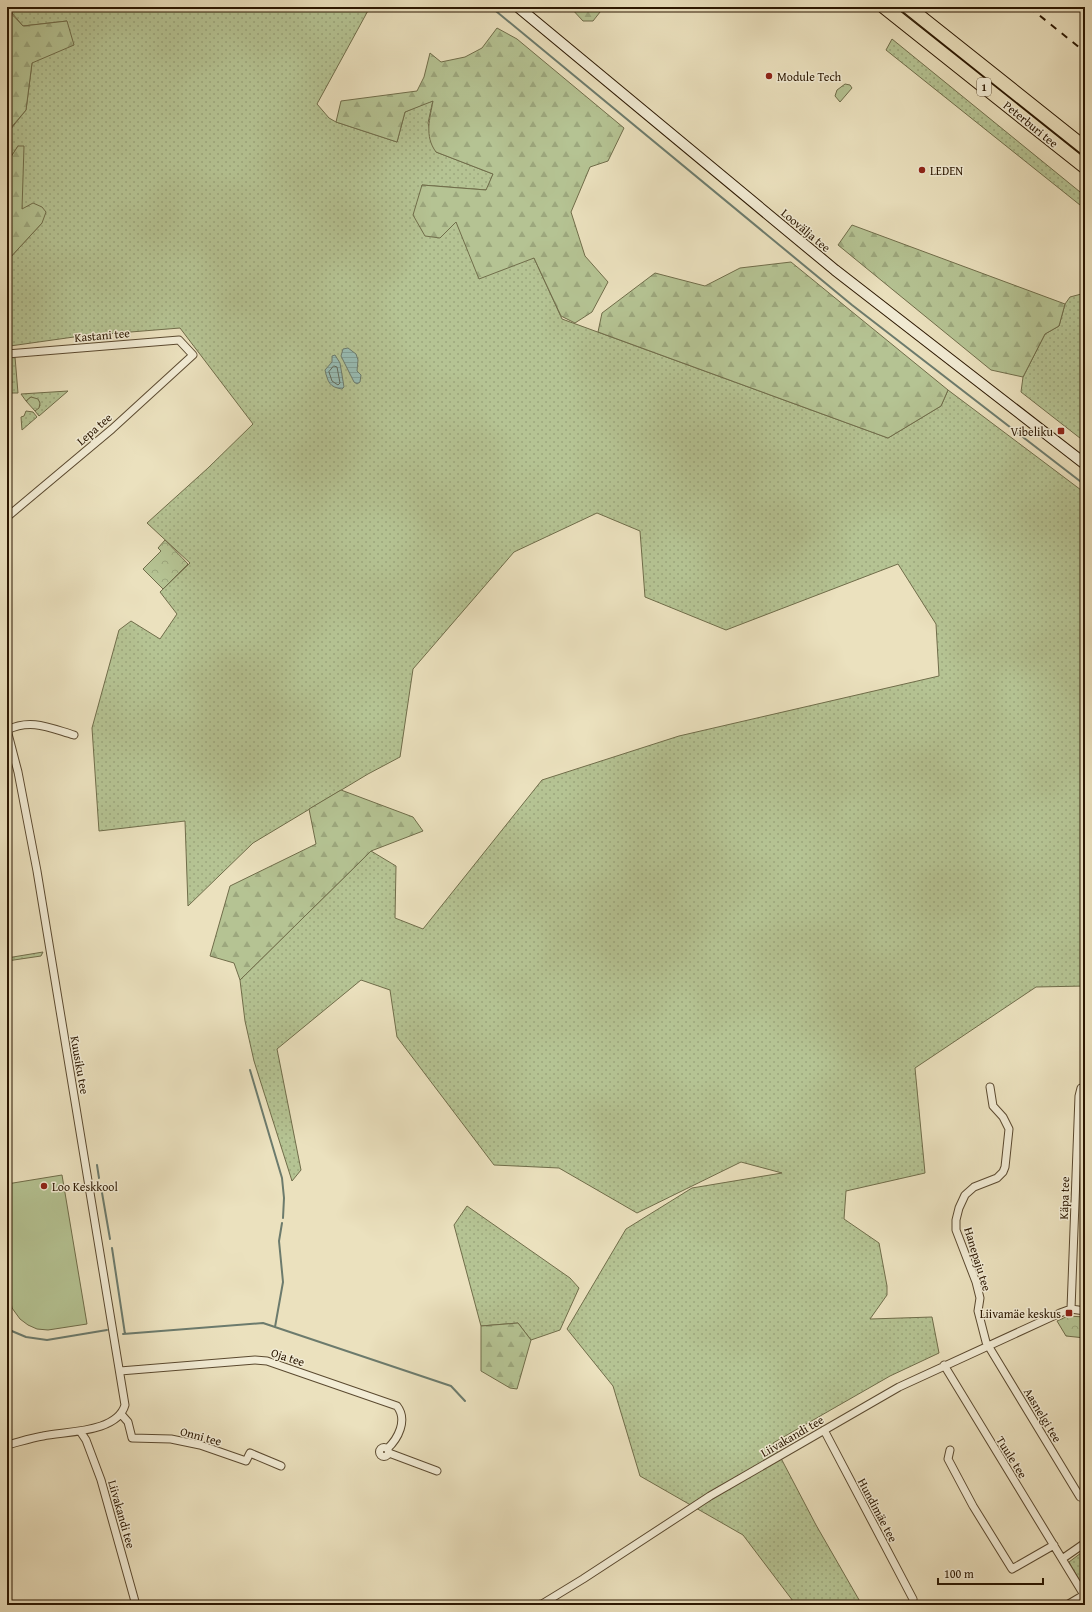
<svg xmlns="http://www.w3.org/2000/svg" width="1092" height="1612" font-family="'Gentium Book Plus',serif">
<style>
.grass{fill:url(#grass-dots);stroke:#706d4a}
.forest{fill:url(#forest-firs);stroke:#706d4a}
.park{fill:url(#park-crowns);stroke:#706d4a}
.pitch{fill:#b5c393;stroke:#706d4a}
.water{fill:url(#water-rules);stroke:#6c7b6d}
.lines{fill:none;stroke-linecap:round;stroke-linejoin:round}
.shore{stroke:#626a5b;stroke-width:1}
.stream{stroke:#6c7b6d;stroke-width:2}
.street-casing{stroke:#5b4a30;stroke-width:9}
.secondary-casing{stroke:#2b1701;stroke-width:12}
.highway-casing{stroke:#2b1701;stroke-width:15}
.street{stroke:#f2ecd5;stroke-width:7}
.secondary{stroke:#f2ecd5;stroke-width:10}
.highway{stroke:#ebe1be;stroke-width:13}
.rail{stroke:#2b1701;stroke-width:2;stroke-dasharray:7 7;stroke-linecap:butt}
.poi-dot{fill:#8f2418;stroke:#f2ecd5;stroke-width:1.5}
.labels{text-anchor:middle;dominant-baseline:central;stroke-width:3;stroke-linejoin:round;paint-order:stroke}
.shield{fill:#f2ecd5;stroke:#675741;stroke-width:1}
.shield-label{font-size:11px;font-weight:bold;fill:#2b1701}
.poi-label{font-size:12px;fill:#2b1701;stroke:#f2ecd5;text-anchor:start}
.street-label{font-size:12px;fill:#2b1701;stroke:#f2ecd5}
</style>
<defs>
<pattern id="grass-dots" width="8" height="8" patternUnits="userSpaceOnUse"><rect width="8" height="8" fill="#b5c393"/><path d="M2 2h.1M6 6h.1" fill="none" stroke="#9ca77d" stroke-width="1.8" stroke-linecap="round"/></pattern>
<pattern id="forest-firs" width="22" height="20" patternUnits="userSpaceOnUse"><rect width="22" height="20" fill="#b5c393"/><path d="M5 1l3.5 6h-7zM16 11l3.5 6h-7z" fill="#9ca77d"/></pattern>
<pattern id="park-crowns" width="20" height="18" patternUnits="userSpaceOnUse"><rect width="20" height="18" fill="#b5c393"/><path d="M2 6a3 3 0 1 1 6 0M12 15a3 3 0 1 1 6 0" fill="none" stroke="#9ca77d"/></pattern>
<pattern id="water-rules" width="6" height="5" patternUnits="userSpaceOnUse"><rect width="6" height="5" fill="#98bdb5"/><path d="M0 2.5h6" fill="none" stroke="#83a29a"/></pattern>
</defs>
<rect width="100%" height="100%" fill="#ebe1be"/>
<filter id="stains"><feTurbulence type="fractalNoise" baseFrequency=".005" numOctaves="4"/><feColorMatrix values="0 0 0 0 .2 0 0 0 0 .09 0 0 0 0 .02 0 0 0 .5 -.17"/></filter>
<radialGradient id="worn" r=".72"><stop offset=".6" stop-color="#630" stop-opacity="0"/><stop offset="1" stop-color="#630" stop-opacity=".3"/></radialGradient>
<path class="grass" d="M7,7H370L317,104L329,118L336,122L397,142L405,112L433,100L428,123L436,152L493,174L487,190L422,185L440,238L456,222L534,258L562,319L888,438L941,406L948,390L1085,493V986L1036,987L915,1068L925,1173L846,1191L844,1219L879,1243L887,1286V1295L870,1319L932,1317L939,1353L890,1376L773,1443L816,1525L862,1605H796L743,1535L640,1476L613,1386L567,1329L626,1229L692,1188L782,1173L741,1162L637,1213L559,1168L494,1165L397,1037L390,990L361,980L277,1049L301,1170L292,1181L254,1061L245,1021L240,980L371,851L396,866L395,918L423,929L542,780L679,736L939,676L936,624L898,564L726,630L645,597L640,531L597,513L514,552L413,669L400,757L368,774L253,843L188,906L185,821L99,831L92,728L119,630L131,621L160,639L177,614L160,592L190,563L147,523L208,468L253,424L180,328L81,336L10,346L9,332L7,331V261L42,223L22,210L18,146L7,163V129L10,130L26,110L32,63L67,21L23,26Z
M894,7H901L1085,154V159Z
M892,39L1085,196V209L886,50Z
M1085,293V442L1021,392L1023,377L1045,334L1059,326L1065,304L1070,297Z
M15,357L18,393H7V385L12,383L11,373L10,372L9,364H7V358Z
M68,391L39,416L35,411L40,406L39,401L31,397L26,401L21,394Z
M26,411L33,412L37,417L22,430L21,417L24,416Z
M43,952L41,956L7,961V958Z
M467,1206L570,1278L579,1288L560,1330L531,1340L518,1323L481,1326L454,1225Z
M1085,1550V1590L1069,1562Z"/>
<path class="forest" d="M570,7H604L593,21H583Z
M7,9L23,26L67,21L74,45L32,63L26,110L9,130L7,129Z
M497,28L517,39L624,128L608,161L590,167L571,212L585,256L608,282L592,312L575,323L561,316L534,258L479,279L456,222L440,238L425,236L413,215L422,185L486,190L493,174L436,152C424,136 430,118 433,101L405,112L397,142L336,122L341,101L417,91L424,77L430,53L441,62L465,57L482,48Z
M845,84L850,85L852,88L840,102L835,96L837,90Z
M18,146H24L22,209L33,203L42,207L46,212L42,223L7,261V163Z
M852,225L1065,304L1059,326L1045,334L1023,377L991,370L838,245Z
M791,262L948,390L941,406L888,438L598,332L602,313L655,273L705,286L740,268Z
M341,790L413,817L423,831L371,851L240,980L234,963L210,956L230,886L316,844L309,809Z
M518,1323L531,1340L517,1389L510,1388L481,1371V1326Z"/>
<path class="park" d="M31,397L38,399L40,403L39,408L35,411L26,401Z
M165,540L188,564L163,589L143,569L161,551L158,548Z
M1068,1316L1085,1317V1338L1066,1336L1057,1321Z"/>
<path class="pitch" d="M62,1175L87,1324L48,1330L37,1329L28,1325L20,1319L12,1308L7,1280V1184Z"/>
<path class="water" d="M348,348L356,354L358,360L357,371L361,375L360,382L357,384L354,382L341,356L343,349Z
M335,355L340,363L344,387L342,389C329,387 328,382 325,370L332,362V356Z"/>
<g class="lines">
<path class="shore" d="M334,366L337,367L340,383L338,385L332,381L329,372Z"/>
<path class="stream" d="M491,7L852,305L1085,485
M250,1070L282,1178L284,1198L283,1218
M97,1165L99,1178
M101,1187L110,1239
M112,1248L125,1334
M275,1327L283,1282L279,1241L282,1223
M7,1329L26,1337L47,1340L107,1330
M123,1334L263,1323L451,1386L465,1401"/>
<defs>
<path id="street" d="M7,354L179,340L193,355L112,429L7,517
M7,730L18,772L37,871L125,1405C117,1433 66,1431 43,1436C31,1438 19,1442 7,1445
M7,730C31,718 50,728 74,735
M990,1087L993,1106L1003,1117L1009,1129L1005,1167L1003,1172L997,1178L974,1187L965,1195L959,1208L956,1220V1230L976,1282L980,1298L978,1311L986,1342L1080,1497
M1071,1309L1079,1096L1081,1088
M944,1365L1084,1595L1067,1605
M120,1371L255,1360L267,1361L397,1406C408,1420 398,1439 387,1449
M121,1414L128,1422L132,1438L171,1439L200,1445L246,1461L250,1453L281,1466
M824,1430L913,1599
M80,1431L86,1440L101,1480L136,1605
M379.5 1452a4.5 4.5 0 1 1 9 0a4.5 4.5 0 1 1-9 0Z
M950,1450L948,1459L973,1506L1012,1569L1054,1545
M389,1453L437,1471
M1062,1559L1085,1543
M537,1605L542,1604L583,1579L710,1496L899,1387L1060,1313L1071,1309L1085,1311"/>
<path id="secondary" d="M518,7L835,270L1085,464"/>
<path id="highway" d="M884,7L1085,167
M908,7L1085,148"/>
</defs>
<use href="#street" class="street-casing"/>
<use href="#secondary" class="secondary-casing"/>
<use href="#highway" class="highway-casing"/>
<use href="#street" class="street"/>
<use href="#secondary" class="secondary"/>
<use href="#highway" class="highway"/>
<path class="rail" d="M1029,7L1085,52"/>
</g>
<g class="poi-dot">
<circle cx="769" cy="76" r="4"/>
<circle cx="922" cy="170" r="4"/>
<rect x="1057" y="427" width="8" height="8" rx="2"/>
<circle cx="44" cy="1186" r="4"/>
<rect x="1065" y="1309" width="8" height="8" rx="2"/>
</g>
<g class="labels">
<rect class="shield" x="977" y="78" width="14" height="18" rx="3"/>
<g class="shield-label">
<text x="984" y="87">1</text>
</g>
<g class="poi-label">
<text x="777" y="76">Module Tech</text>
<text x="930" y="170">LEDEN</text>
<text x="1053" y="431" text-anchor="end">Vibeliku</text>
<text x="52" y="1186">Loo Keskkool</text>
<text x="1061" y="1313" text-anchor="end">Liivamäe keskus</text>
</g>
<g class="street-label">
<text transform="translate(1031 124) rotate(39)">Peterburi tee</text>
<text transform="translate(806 230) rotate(40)">Loovälja tee</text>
<text transform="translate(102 335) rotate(-5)">Kastani tee</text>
<text transform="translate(94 429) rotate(-41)">Lepa tee</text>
<text transform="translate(80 1065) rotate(80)">Kuusiku tee</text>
<text transform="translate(1064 1198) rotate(-88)">Käpa tee</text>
<text transform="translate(978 1259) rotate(73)">Hanepaju tee</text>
<text transform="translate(288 1357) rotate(18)">Oja tee</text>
<text transform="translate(1043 1415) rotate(59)">Aasnelgi tee</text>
<text transform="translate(201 1436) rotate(15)">Onni tee</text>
<text transform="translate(792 1436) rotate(-30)">Liivakandi tee</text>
<text transform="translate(1012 1457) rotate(58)">Tuule tee</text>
<text transform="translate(878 1510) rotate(62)">Hundimäe tee</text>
<text transform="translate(122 1514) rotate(74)">Liivakandi tee</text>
</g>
</g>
<rect width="1092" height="1612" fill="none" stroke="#ebe1be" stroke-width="24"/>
<rect x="8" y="8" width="1076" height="1596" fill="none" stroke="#2b1701" stroke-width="2"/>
<rect x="12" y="12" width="1068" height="1588" fill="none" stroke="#2b1701"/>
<path d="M938 1578v6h105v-6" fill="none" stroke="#2b1701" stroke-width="2"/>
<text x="944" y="1578" font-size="12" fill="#2b1701" stroke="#f2ecd5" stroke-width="3" paint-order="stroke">100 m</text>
<rect width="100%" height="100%" filter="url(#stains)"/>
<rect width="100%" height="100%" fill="url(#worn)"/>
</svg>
